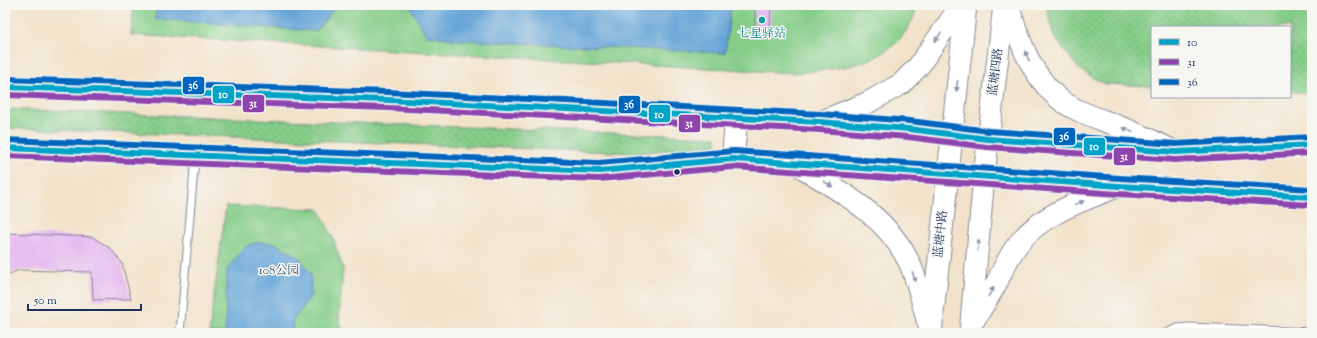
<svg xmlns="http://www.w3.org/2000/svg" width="1317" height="338" font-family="'Sorts Mill Goudy','Noto Serif SC',serif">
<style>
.grass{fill:url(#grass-dots);stroke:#507e73}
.green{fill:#85cd88;stroke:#507e73}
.water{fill:#65a4d7;stroke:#406a9a}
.building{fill:#e2adef}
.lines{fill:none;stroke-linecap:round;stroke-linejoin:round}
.service-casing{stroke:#868894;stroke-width:9}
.secondary-casing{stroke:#868894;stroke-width:23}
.primary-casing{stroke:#868894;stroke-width:24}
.service{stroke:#fff;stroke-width:7}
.secondary{stroke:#fff;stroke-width:21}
.primary{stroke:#fff;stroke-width:22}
.bus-1-casing{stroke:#f6f6f2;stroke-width:9}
.bus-2-casing{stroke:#f6f6f2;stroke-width:9}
.bus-3-casing{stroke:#f6f6f2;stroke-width:9}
.bus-1{stroke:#01a3c8;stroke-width:6}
.bus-2{stroke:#8e44ad;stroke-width:6}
.bus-3{stroke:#0065bd;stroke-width:6}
.oneway{fill:#8d97ae}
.culture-dot{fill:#0f9aa8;stroke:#f6f6f2;stroke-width:1.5}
.bus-dot{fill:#1b2f5e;stroke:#f6f6f2;stroke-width:1.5}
.labels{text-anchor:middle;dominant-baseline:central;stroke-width:3;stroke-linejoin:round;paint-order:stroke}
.culture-label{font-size:12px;fill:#0d838f;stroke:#f6f6f2}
.street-label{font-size:12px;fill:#1b2f5e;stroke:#f6f6f2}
.park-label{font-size:12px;fill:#365668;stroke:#f6f6f2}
.line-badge{stroke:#f6f6f2;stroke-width:1.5}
.badge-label{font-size:11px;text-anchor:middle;font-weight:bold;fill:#fff}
</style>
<defs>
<pattern id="grass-dots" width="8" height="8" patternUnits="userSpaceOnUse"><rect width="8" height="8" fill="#85cd88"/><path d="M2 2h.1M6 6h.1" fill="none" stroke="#72b078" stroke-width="1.8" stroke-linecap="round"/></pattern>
</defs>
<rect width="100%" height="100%" fill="#f6f6f2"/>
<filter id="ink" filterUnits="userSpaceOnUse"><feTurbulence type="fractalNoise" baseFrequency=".025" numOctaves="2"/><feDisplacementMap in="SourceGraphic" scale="8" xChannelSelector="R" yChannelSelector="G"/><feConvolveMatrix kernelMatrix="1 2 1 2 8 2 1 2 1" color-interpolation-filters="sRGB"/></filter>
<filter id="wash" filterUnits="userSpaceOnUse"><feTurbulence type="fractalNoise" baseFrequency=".012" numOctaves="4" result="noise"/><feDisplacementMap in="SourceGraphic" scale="16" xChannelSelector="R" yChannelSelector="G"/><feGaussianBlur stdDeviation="0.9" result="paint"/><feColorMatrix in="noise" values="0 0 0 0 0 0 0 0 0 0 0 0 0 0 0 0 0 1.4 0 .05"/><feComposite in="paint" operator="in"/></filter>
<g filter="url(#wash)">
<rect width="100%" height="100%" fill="#f2e2c9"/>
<path class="grass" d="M1046,5H1312V93L1290,92V27H1152V86L1104,84L1079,69L1054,37Z
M5,109L716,137V145L636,153L5,128Z"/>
<path class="green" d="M134,5H918C900,65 847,68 794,73L131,35Z
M226,206L319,209L333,238L343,269L339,320L344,333H209Z"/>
<path class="water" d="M157,5H337L316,31L155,19Z
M409,5H731L725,53L460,40L426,35Z
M257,242L275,243L300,258L311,274V295L292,322L293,333H225L227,270L244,248Z"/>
<g id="blocks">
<path class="building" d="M755,5H771L770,36L754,35Z
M5,233L92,237L110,248L122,263L131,299L93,300L92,272L19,270L5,276Z"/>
</g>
</g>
<g filter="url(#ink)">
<use href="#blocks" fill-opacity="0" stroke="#868894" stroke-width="1"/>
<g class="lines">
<defs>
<path id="service" d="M180,333L195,158
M1166,333L1178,328L1188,327L1312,332"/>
<path id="secondary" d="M1008,5C1019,39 1030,74 1058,98C1075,112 1098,118 1118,126C1137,133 1155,142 1174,151
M820,122L867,103L901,84L918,67L961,5
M795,163C837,190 886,214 909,262C918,281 922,303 928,323
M974,320C982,307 991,294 998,280C1004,267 1009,255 1019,243C1042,213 1085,200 1119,186
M931,333L966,5
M970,333L984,176L1004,5"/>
<path id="primary" d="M5,87L388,100L820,122L909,129L988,139L1176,152L1312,145
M5,148L599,171L733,159L1119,186L1312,197
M733,159L736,119"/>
</defs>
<use href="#service" class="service-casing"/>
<use href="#secondary" class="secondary-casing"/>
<use href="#primary" class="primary-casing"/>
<use href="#service" class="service"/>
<use href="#secondary" class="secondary"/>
<use href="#primary" class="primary"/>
<defs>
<path id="bus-1" d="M5,87L388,100L820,122L909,129L988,139L1176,152L1312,145
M5,148L599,171L733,159L1119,186L1312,197"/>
<path id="bus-2" d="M5,95L388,108L819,130L908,137L987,147L1175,160L1312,153
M5,156L599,179L733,167L1118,194L1312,205"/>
<path id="bus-3" d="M5,79L388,92L820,114L910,121L989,131L1176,144L1312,137
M5,140L599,163L734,151L1120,178L1312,189"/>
</defs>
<use href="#bus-1" class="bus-1-casing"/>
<use href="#bus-2" class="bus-2-casing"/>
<use href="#bus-3" class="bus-3-casing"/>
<use href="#bus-1" class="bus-1"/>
<use href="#bus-2" class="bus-2"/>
<use href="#bus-3" class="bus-3"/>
</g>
<defs><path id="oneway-solid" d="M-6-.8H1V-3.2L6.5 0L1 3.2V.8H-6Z"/></defs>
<g class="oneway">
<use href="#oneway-solid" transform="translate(938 37) rotate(125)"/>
<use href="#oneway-solid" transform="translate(1027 56) rotate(-115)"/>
<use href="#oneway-solid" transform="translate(957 86) rotate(96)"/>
<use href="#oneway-solid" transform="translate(1128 130) rotate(-155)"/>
<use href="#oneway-solid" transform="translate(828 184) rotate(33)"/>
<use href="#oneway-solid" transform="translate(1079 203) rotate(-23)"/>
<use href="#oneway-solid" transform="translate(978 245) rotate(-85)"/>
<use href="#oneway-solid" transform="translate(914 277) rotate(72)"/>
<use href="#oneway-solid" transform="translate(991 292) rotate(-60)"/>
</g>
</g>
<circle class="culture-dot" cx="762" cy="20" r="4"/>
<circle class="bus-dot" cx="677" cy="172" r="3.5"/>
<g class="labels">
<g class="culture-label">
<text x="762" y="34">七星驿站</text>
</g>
<g class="street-label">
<text transform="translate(996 72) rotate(-83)">蓝塘四路</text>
<text transform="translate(941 234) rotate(-84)">蓝塘中路</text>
</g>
<g class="park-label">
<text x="279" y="271">108公园</text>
</g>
</g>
<g class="line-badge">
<rect x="182" y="76" width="23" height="19" rx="4" fill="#0065bd"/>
<rect x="212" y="85" width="23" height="19" rx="4" fill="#01a3c8"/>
<rect x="242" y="94" width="23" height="19" rx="4" fill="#8e44ad"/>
<rect x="618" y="95" width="23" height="19" rx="4" fill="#0065bd"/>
<rect x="648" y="104" width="23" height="19" rx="4" fill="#01a3c8"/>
<rect x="678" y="114" width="23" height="19" rx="4" fill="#8e44ad"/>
<rect x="1053" y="127" width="23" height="19" rx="4" fill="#0065bd"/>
<rect x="1083" y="137" width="23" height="19" rx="4" fill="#01a3c8"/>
<rect x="1113" y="147" width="23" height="19" rx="4" fill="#8e44ad"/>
</g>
<g class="badge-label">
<text x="193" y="89">36</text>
<text x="223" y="98">10</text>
<text x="253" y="107">31</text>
<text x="629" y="108">36</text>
<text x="659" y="118">10</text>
<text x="689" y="127">31</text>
<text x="1064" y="140">36</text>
<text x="1094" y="150">10</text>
<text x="1124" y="160">31</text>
</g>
<rect width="1317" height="338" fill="none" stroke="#f6f6f2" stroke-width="20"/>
<rect x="1151" y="26" width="140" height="72" fill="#f6f6f2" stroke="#9ea6b7"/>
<rect x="1159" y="39" width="20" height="6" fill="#01a3c8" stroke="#9ea6b7"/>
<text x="1187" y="46" font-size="12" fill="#1b2f5e">10</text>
<rect x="1159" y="59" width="20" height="6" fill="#8e44ad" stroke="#9ea6b7"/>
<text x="1187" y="66" font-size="12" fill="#1b2f5e">31</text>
<rect x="1159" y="79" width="20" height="6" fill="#0065bd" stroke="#9ea6b7"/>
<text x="1187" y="86" font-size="12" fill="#1b2f5e">36</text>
<path d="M28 304v6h113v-6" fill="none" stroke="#1b2f5e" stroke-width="2"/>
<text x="34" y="304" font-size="12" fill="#1b2f5e" stroke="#f6f6f2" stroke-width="3" paint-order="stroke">50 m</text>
</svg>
